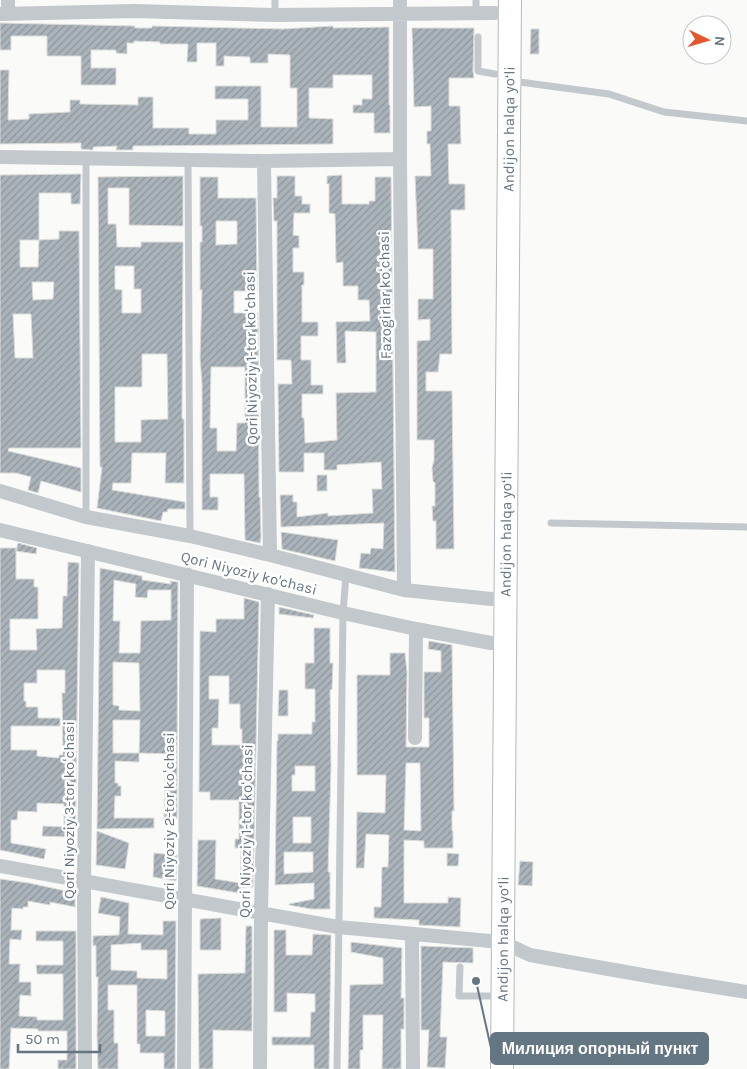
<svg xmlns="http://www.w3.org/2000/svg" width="747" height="1069" font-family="Karla,sans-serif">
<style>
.building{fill:url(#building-hatch);stroke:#dcdcda;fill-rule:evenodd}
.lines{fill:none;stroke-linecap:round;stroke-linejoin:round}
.trunk-casing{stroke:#b4b9bd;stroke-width:24}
.service{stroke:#c3c8cc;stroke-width:7}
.minor{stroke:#c3c8cc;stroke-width:14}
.trunk{stroke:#fff;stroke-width:22}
.labels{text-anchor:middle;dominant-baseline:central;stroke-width:5;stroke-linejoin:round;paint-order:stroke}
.street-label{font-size:15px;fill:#657683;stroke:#fff}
.leader{fill:none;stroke:#657683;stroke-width:2}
.callout-dot{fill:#657683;stroke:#fff;stroke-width:2}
.callout{fill:#657683;stroke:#657683;stroke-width:2}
.callout-label{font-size:16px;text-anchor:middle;font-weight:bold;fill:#fff}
</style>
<defs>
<pattern id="building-hatch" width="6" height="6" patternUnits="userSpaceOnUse" patternTransform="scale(1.25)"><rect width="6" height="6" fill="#aab3b9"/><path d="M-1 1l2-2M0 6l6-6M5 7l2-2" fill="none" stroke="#8e969c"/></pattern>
</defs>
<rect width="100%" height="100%" fill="#fafaf8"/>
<path class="building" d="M0,23L135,26V28H152V26L283,29L333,26V28L389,27V105H390V133H374V113H353V105H362V99H372V75H333V88H309V118L333,119V144L133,146V150H116L117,146L93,147V150L81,149V143L0,144V70H9L8,120L29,119V114L70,112V100H80V104L138,105V97H153V128H189V134H216V120H248V99H215V86H261V127H297V88H290V55L268,54V63H250V57L224,56V66H216V43H197V62H187L188,44H160V42L134,41V43H127V54L116,53V50H91V68H116V85H81V56H47V36H11V50H0Z
M412,28H474L473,71L474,78H449V106H460L461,144H448L449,184H465V210H451L452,354H440L438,372H426V391H452L454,549H436V521H433L432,506H435V483L433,481L432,468L434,460V440H417V341L430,340V319L418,320V299H433V249H418L415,176H431L430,144H427V131H431V106L414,107Z
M531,29H539V54H530Z
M81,174L80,204H71V193H39V240L59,239V231H79L81,448H9L8,451L81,468V492L41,481L38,493L28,490L31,477L16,473H0V175ZM20,240H39L38,267H20ZM32,282H54L53,299L33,300ZM13,314H31L33,358H15Z
M342,175V204H369V201H375V177H391L395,572L359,568L361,553L370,554L371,548L383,549L384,523L281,527L280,495H293V502H297V517L328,513V516L373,513L372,489H382L381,462L337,465V470H324V453H304V472H279L278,384H292L291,360H277V221H274L273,198H277V176H295V196H302V204H310V213H294L293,235L299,236V248H293V272H304V285H302V322H318V336H301V360H311V385H323V394H302V418H304L305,443L337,440L336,393L376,392V332L345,331L346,363H337L336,322L370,321L369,300H358V286H343V262L336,263L335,214L329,213V184H327V176Z
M183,176V226L129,225V188H108V224H116L117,247H141V242H183L182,419H184V483H165L166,453H132L131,483H113L112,490L185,502V509H168L167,512H163L161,521L97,508L102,467H100L98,177ZM115,266H134V289H141V313H122V290L115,289ZM142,354H167L168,419L141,420V442H115V387H142Z
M200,177H218V198H256L257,291H234V313H258L259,497H260L261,538L260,543L245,540L244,474H210V497H218V510H202V383L200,358L202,290H200V242H202V226H200ZM216,221H237V244L216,245ZM211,367H245V423H237L236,451H217V428H210Z
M317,475H327V491H317Z
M281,532L338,540L335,561L282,549Z
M18,543L37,548L36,554L16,551Z
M0,548H16V579H34V587H38V619H10V650H37L36,629L62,628L63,596H67L68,562L79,563L75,865L67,864V837L42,836L43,826L64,827V804L37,803V812L18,811L17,820H11V843L46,849L44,859L0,850ZM37,670H65V693H62L63,755H59V758L37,756V750H11V726H60V718H38V707H26V701H24V683H37Z
M100,568L142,576V580L171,584L170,581L178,582L177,754L139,753L140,720H113V753H139V762L115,761V783H118V786H121V796H115L114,818H154V828L97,829ZM114,580L136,584L135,597L147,598L148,590H171V620L141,621L140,653H119L120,621H113ZM113,662L139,663L140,711L119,710V706L113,705Z
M244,598L259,602L253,887L240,888L241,848H235V839H239V800H210V792H199L200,631L216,632V619H244ZM209,676H229V704H240V729H242V745H212V728H218L219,699H209Z
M279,607L314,615L313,618L279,614Z
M314,628H330V663H333L332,689L330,690L331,766L328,872H330V909H311L289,905V904L314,899V883L275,885L277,741H278V734H312V722H315V689H305V663H314ZM295,766H315V791H292V775H295ZM293,817H311V843H293ZM284,852H313V872L284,874Z
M429,641L452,645L454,811H452V831H453V848H424V841L404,840V903H448V897L461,898L460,927L419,925V920L374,918V907H381L382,867H388L389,835L366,834L364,868H356L357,812L385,813L386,775H357V675H390V653H405L407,672L406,747H429V718H424V672H441V651L428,649ZM406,763H420L421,831L404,830Z
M279,690H288V716H278Z
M172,754H177V819H164L165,772L171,773Z
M97,831L129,843L125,869L96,865Z
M198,840H216L215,879L240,883L239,893L197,886Z
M154,853L177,855L176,881L153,877Z
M447,853L459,854L458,866H447Z
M520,861L533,862L532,886L518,885Z
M0,879L29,883L75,893V907L50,902V905L28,901V907H23V909L12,908L11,930H22L21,940L10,939L9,964H20L19,982H31V996L20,995L19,1016L37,1017V1020H63V974H37L36,965H63V941H36V931H76V1069H58V1060H67V1031H38V1029L11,1028L9,1069H0Z
M101,897L129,903L128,934L163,935V921H176L175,1069H164V1053H140V1044H137V985H108V1010H114V1043H118V1069H98L97,1035L98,977H96V945L93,946V936L119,935L120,917L98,913ZM141,943V950H167V979L137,978V971L111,970V945ZM146,1010L165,1011V1036H146Z
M221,918V950H200V919Z
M246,926H252V1031L213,1030V1069H199L198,974L245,973Z
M274,930H286V955H312L313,934L331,935L329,1069H314V1045H272V1037H310L311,1012H315V994L287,993V1012H274Z
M351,942L402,948L401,998H404V1029H401V1069H382L383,1015H363V1050H360V1069H348L350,985L383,984V958L351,952Z
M421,946L473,948V963L443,962L440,1037H447L445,1068L427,1067L429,1030H421Z"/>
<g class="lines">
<defs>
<g id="trunk">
<path id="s1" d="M502,1069L510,0"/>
</g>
</defs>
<use href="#trunk" class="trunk-casing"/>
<path class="service" d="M275,0V15
M476,0V13
M478,37V71L495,74
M512,81L609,94L664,112L747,121
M188,160L190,536
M86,517V158
M551,523L747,527
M460,967L459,996H490
M337,1069L343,613L346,575"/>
<path class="minor" d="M8,0V14
M400,0V159L404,590
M0,14L135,11L275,15L495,13
M0,157L264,161L400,159
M264,161L270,555
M0,491L86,517L190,536L270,555L404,590L491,599
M0,530L343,613L416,629L491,643
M415,738L416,629
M0,866L338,927L490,941
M412,934L413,1069
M502,942L530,955L648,976L747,992
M85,1069L84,881L88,551
M184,1069L187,574
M260,1069L261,913L268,594"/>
<use href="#trunk" class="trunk"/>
</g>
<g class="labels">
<g class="street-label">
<text stroke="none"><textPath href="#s1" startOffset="940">Andijon halqa yo‘li</textPath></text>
<text transform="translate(385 295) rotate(-91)">Fazogirlar koʻchasi</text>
<text transform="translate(251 358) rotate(-91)">Qori Niyoziy 1-tor koʻchasi</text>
<text stroke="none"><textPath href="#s1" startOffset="535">Andijon halqa yo‘li</textPath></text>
<text transform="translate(249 573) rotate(14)">Qori Niyoziy ko'chasi</text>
<text transform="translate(69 810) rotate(-90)">Qori Niyoziy 3-tor koʻchasi</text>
<text transform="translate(169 821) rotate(-90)">Qori Niyoziy 2-tor koʻchasi</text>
<text transform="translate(246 831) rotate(-89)">Qori Niyoziy 1-tor koʻchasi</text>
<text stroke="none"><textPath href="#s1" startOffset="130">Andijon halqa yo‘li</textPath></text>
</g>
</g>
<path class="leader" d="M476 981L491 1048"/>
<circle class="callout-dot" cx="476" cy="981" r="5"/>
<rect class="callout" x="491" y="1033" width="217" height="31" rx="5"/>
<g class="callout-label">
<text x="600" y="1054">Милиция опорный пункт</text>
</g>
<g transform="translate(707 40) rotate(95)"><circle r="24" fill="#ffffff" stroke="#c1c8cd"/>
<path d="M0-4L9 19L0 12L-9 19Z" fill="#e4572e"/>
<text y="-8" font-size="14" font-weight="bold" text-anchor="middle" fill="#657683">N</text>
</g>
<path d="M18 1044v8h82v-8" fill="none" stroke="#657683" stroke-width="2.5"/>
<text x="25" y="1044" font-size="15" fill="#657683" stroke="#ffffff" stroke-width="4" paint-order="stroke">50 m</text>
</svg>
